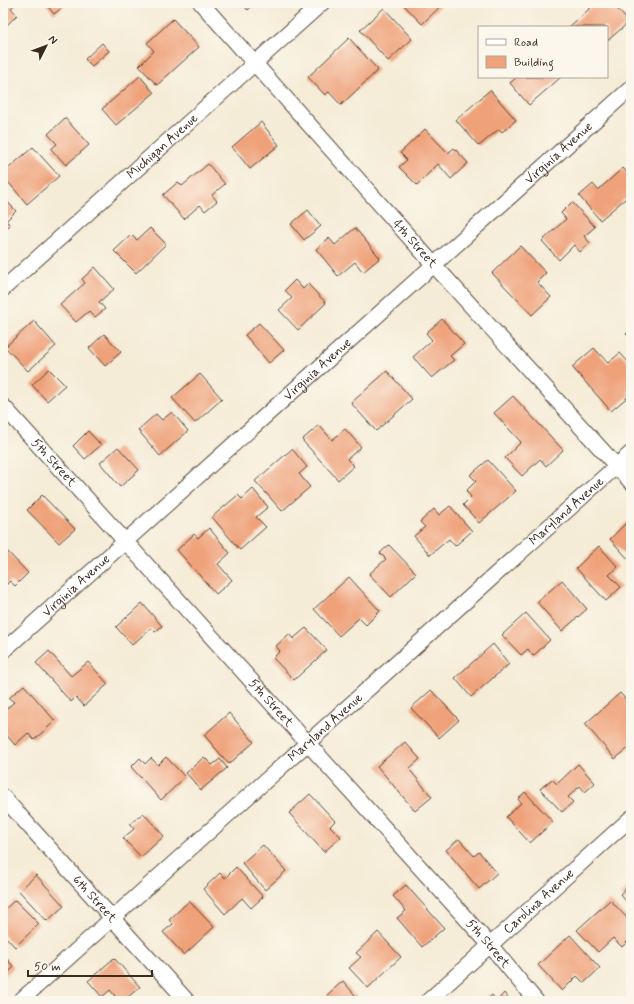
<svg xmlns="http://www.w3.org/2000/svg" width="634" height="1004" font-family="Mynerve,sans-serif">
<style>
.building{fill:#efa27a}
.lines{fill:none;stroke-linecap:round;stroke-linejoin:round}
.street-casing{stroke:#57473a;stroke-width:17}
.street{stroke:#fff;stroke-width:15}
.labels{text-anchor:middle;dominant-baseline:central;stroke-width:3;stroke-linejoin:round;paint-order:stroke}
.street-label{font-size:13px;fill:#3b2a1e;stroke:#fbf7ec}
</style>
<rect width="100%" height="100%" fill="#fbf7ec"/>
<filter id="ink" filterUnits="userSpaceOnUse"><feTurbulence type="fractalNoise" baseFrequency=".025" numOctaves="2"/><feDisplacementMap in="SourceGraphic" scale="8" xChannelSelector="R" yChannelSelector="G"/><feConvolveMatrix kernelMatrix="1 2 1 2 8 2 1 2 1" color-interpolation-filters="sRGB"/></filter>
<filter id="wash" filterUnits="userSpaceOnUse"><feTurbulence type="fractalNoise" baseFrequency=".012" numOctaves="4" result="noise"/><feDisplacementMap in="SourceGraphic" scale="16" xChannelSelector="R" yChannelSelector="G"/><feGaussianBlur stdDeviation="0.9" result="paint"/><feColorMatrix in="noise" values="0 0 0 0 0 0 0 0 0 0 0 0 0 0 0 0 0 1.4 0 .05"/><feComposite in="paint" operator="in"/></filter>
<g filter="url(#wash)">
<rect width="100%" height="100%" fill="#f5ecd7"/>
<g id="blocks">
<path class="building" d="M3,3H17L11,8L17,15L3,29Z
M45,3H68L54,14Z
M241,3H255L248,10Z
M402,3H444L422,24Z
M596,3H612L629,22L607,41V27H569Z
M384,8L412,39L388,61L360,30Z
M173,19L199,47L157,85L139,66L154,51L147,43Z
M349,38L378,70L341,105L329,92L325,95L308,77Z
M102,43L109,51L92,66L85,59Z
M140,76L154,93L116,125L102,109Z
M517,77H561L529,105L510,83Z
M490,90L516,120L502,132L499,129L479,146L456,120Z
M65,118L89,145L66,165L51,149L57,144L48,134Z
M261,122L279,145L250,169L232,147Z
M425,129L448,153L454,148L468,163L451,179L438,164L417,185L399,167L407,160L400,153Z
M33,147L59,176L27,204L3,176V173Z
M208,164L225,184L212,195L217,201L205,211L200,205L184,219L163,195L178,182L182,186Z
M623,168L631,177V205L625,199L600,220L579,196L593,184L598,190Z
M3,197L16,211L6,221L10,225L3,232Z
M572,202L595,227L584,236L590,243L580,252L574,245L559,260L542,241L566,219L561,213Z
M308,210L321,226L304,240L291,224Z
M150,228L166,244L136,273L114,251L131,235L137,240Z
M355,228L380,258L363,272L355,262L338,276L316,249L329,238L335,245Z
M520,246L546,273L537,282L551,297L532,315L492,273Z
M95,267L114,289L99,302L105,309L95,317L89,311L76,322L60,305L85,283L82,279Z
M295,280L303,289L308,284L326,303L298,330L279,310L292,298L285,290Z
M442,319L464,344L450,356L454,360L432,378L413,357L432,340L426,333Z
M34,321L56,346L28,371L5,347Z
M259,323L284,350L269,363L245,335Z
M631,329V339L626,334Z
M104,334L121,352L105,366L89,348Z
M594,348L608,363L620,353L631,365V389L628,392L630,395L611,411L572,367Z
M49,369L65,385L47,401L32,385Z
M387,371L412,399L376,431L351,403Z
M200,374L222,399L195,423L172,398Z
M513,396L563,450L546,466L540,459L522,476L505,458L521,442L494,413Z
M172,412L188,431L160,456L138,430L156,414L162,420Z
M319,425L332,440L345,429L361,447L347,459L354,466L338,480L302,440Z
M88,431L101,445L85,459L73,446Z
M118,447L139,470L120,487L100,463Z
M292,449L307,467L299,474L310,487L282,511L255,481Z
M488,460L516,491L479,523L463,505L471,497L466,491L476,481L470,475Z
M253,489L268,507L256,517L266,527L240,550L212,517L238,495L242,499Z
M42,495L75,529L59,543L27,510Z
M450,506L472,531L455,546L449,539L430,555L414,536L425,527L420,522L434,509L439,515Z
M630,519L631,520V562L610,539Z
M209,528L230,553L218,564L232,580L216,594L177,550L194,534L198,538Z
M389,545L416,573L391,597L369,574L386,559L380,553Z
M599,546L618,567L609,575L621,587L606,601L576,568Z
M3,547L28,573L15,586L10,581L3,588Z
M349,577L380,611L366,625L359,618L339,636L314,609Z
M562,580L587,609L562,631L537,602Z
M142,603L162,626L155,632L151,628L132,645L116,627Z
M526,613L550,640L533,656L528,649L521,655L502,635Z
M306,628L327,650L294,680L273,658L280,651L276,646L289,634L293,639Z
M493,644L509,664L471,697L455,678Z
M49,651L71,676L88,662L108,684L84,706L76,697L71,702L36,663Z
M24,685L55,721L34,740L28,733L15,745L3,731V712L14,702L9,698Z
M431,690L459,720L439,738L411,708Z
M620,693L631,705V746L615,759L585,724Z
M229,713L254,742L229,764L204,735Z
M405,742L420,759L409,769L432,797L415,811L377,766Z
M166,757L185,777L161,800L131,767L140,758L145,764L151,758L158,765Z
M204,757L212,765L220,759L227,768L201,790L186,773Z
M578,764L595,783L585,792L580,786L568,797L573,802L562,812L540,789L552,779L557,784Z
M525,792L553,822L530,843L506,817L521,803L518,799Z
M310,794L335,821L330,826L341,837L324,852L289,813Z
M143,813L164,836L141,857L123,838L134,829L130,824Z
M459,839L474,856L479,852L497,873L479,889L446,850Z
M263,845L286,871L265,890L242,863Z
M236,867L263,897L251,908L242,898L225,914L203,889L220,873L225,878Z
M36,875L64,906L47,921L19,891Z
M631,884V907L620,894Z
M406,885L444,928L422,947L397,918L406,911L393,896Z
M15,900L39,924L15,947L3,934V917L6,914L3,911Z
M610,900L631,922V938L622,947L613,938L598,952L577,930Z
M189,901L214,927L184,955L163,932L173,924L169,920Z
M378,932L401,957L368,988L349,968L361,957L356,953Z
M570,935L600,968L584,983L577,976L562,991L538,965Z
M3,955L14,967L3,978Z
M114,958L140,987L123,1001H119L110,990L102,997L88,981Z
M343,981L360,1001H332L327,995Z
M504,993L511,1001H485L492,995L497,1001Z"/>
</g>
</g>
<g filter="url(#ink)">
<use href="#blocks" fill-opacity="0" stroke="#57473a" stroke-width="1"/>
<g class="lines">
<defs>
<g id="street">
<path id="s1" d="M201,3L434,265L631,482"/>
<path id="s2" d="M3,289L322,3"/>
<path id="s3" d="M3,406L490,945L536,1001"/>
<path id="s4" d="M3,651L631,88"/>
<path id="s5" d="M3,797L187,1001"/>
<path id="s6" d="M20,1001L631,453"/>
<path id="s7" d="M428,1001L631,818"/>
</g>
</defs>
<use href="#street" class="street-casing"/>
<use href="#street" class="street"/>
</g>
</g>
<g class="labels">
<g class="street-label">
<text stroke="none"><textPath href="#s2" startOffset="214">Michigan Avenue</textPath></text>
<text stroke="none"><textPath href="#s4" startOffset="746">Virginia Avenue</textPath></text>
<text stroke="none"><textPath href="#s1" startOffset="322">4th Street</textPath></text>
<text stroke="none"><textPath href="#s4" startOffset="422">Virginia Avenue</textPath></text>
<text stroke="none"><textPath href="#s3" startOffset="76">5th Street</textPath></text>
<text stroke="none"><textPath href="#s6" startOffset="734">Maryland Avenue</textPath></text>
<text stroke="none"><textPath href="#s4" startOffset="98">Virginia Avenue</textPath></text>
<text stroke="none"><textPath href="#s3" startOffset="400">5th Street</textPath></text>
<text stroke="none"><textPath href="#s6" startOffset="410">Maryland Avenue</textPath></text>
<text stroke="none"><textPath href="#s5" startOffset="137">6th Street</textPath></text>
<text stroke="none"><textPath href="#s7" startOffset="149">Carolina Avenue</textPath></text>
<text stroke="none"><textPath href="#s3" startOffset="724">5th Street</textPath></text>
</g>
</g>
<rect width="634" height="1004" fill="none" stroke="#fbf7ec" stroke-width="16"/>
<rect x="478" y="26" width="130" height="52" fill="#fbf7ec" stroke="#aea59a"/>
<rect x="486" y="39" width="20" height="6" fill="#ffffff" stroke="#aea59a"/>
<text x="514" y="46" font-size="12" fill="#3b2a1e">Road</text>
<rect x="486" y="56" width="20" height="12" fill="#efa27a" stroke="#aea59a"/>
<text x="514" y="66" font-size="12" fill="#3b2a1e">Building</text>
<g transform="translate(46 46) rotate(48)" stroke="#fbf7ec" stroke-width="3" paint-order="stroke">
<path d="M0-3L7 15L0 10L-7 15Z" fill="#3b2a1e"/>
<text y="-6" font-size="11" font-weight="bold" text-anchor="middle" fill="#3b2a1e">N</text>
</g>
<path d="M28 970v6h124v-6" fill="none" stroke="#3b2a1e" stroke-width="2"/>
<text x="34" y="970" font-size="12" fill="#3b2a1e" stroke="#fbf7ec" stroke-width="3" paint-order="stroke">50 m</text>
</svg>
